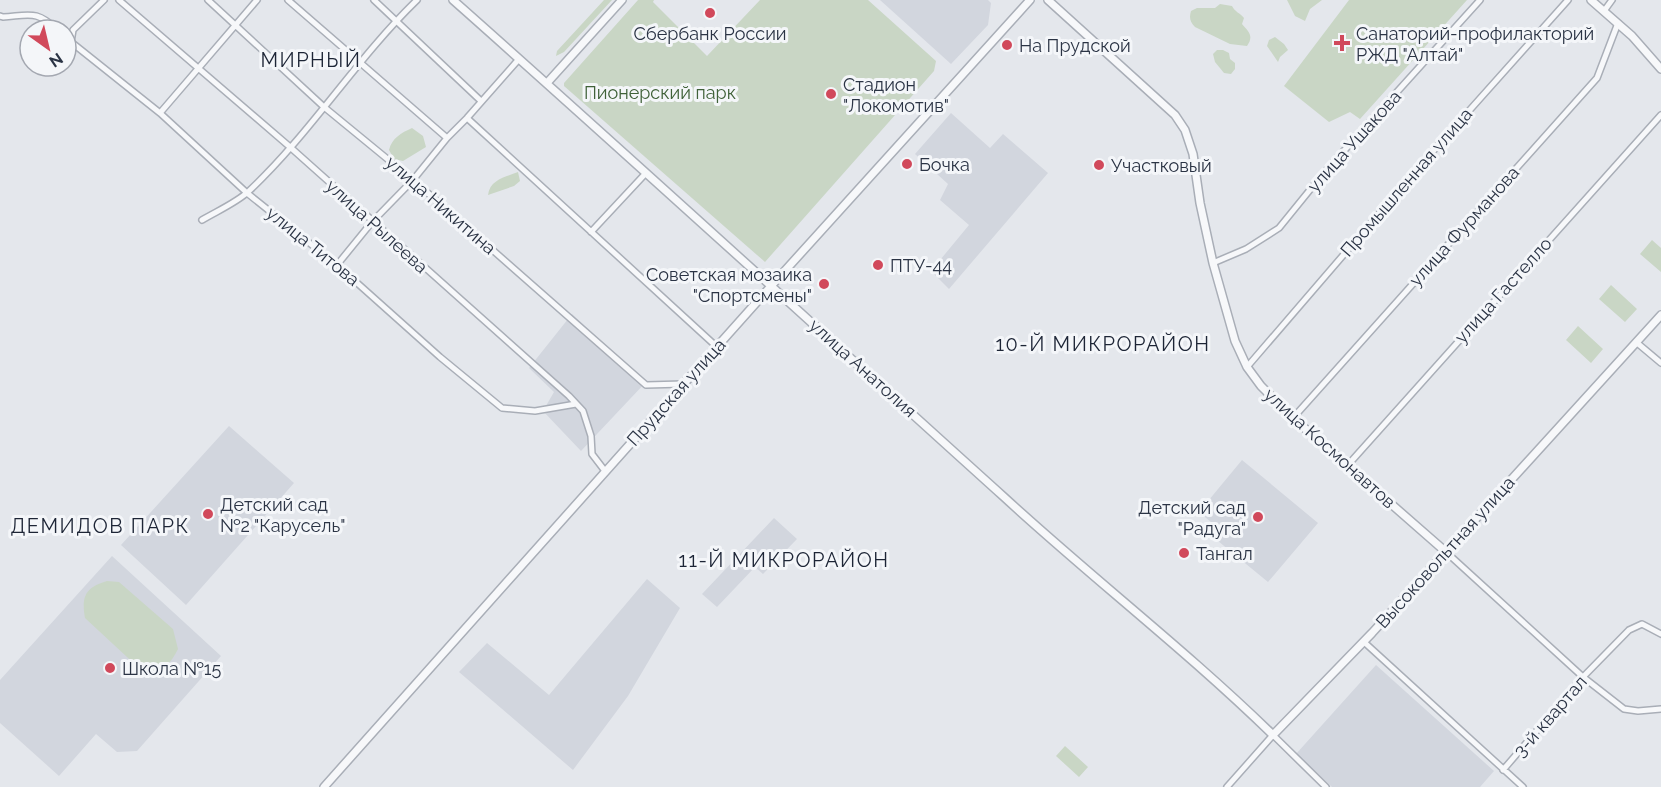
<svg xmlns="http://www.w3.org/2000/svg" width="1661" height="787" font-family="Raleway,sans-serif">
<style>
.built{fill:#d2d6de}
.green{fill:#c9d6c5}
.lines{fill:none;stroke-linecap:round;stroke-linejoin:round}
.minor-casing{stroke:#a9aeb7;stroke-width:8}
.tertiary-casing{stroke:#a9aeb7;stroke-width:10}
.minor{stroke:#f7f8fa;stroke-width:5}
.tertiary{stroke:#f7f8fa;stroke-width:7}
.poi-dot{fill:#d1495b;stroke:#f4f6f9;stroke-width:2}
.labels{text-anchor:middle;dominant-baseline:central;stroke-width:6;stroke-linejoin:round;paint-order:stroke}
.poi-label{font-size:18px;fill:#2b3445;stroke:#f4f6f9;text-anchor:start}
.park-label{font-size:18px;fill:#3f6138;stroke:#f4f6f9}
.street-label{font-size:18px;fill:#2b3445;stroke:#f4f6f9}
.neighbourhood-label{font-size:20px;letter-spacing:1.5px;fill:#1d2536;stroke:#f4f6f9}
</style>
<rect width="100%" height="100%" fill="#e4e7ec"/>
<path class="built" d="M880,0H988L991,3L988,25L951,64Z
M951,113L990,148L1003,134L1048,173L949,289L931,271L969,225L940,200L948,184L915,154Z
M572,314L646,382L581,451L543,411L554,392L529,368Z
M229,426L294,483L186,605L121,545Z
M1242,460L1318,523L1268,582L1218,541L1224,533L1199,512Z
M774,518L797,539L763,574L755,567L717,607L702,594Z
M112,556L221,656L137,751L117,752L96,734L59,776L0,723V680Z
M647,579L680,608L628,696L573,770L459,672L487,643L549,695Z
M1376,665L1494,771L1480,787H1332L1296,754Z"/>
<path class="green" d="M604,0H612L564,52L556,56L557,51Z
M638,0H654L653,2L707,56L760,0H868L936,61L934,71L765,262L564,86V83Z
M1287,0H1322L1310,9L1305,21L1295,16Z
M1349,0H1467L1360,119L1350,112L1329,122L1284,86Z
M1220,4L1232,6C1235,12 1240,13 1244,18L1242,24C1249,32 1254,36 1247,46L1230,44L1195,27C1190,22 1189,18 1191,11L1197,8H1215Z
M1275,37L1284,44L1288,50L1280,57L1278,62L1267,46L1269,40Z
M1217,50H1223L1229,53L1230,59L1235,63V69L1231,74L1224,73L1215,62L1213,54Z
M412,128L423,136L426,147L403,161L394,159L389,150C392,138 401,133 412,128Z
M518,172L520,181L514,186L488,195C490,179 506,177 518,172Z
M1652,240L1661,248V272L1640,254Z
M1611,285L1637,309L1625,322L1599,299Z
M1578,326L1603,349L1591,363L1566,340Z
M107,581L119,582L173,629L178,649C169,667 161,673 141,670L85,618C81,596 86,587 107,581Z
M1065,746L1088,767L1079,777L1056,756Z"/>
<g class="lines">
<defs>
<path id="minor" d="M119,0L290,147L569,396L583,411L591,436L592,454L605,471
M208,0L324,107L413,180L646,385L683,384
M288,0L447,138L467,118L519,59
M374,0L481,101
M1604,11L1612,0
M0,16L3,17C31,15 36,10 58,30
M66,38L160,113L247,193L337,265L440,357L502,408L535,411L576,404
M71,42L73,30L104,0
M160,113L257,0
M467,118L717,347
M202,220C217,211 236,203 249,191C311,133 356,59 417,0
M591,232L646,173
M1213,263L1246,249L1279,228L1322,175L1480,0
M337,265L372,222L413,180L447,138
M1636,342L1661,363
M1247,367L1426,159L1568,0
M1293,418L1597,78L1618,23
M1347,466L1661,115
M1446,552L1583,677L1624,709L1638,711L1661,709
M1364,642L1523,787
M1503,770L1583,677L1629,630L1642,624L1661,634
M1227,787L1273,735L1326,787"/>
<path id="tertiary" d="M453,0C638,164 820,331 1004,497C1092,578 1187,651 1273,735L1372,633L1661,315
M1048,0L1175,115L1185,130L1193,154L1200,203L1213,263L1235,341L1247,367L1261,386L1293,418L1446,552
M1591,0L1632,36L1661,69
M547,83L622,0
M324,787L772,285L1030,0"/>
</defs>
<use href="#minor" class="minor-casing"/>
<use href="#tertiary" class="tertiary-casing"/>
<use href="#minor" class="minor"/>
<use href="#tertiary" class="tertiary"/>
</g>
<g class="poi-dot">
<circle cx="710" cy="13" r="6"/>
<path d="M1339 34h6v6h6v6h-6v6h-6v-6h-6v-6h6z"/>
<circle cx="1007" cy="45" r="6"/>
<circle cx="831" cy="94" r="6"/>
<circle cx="907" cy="164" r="6"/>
<circle cx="1099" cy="165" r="6"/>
<circle cx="878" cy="265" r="6"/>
<circle cx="824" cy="284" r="6"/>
<circle cx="208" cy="514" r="6"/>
<circle cx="1258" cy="517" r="6"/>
<circle cx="1184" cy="553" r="6"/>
<circle cx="110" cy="668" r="6"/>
</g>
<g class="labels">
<g class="poi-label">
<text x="710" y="33" text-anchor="middle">Сбербанк России</text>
<text x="1356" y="33">Санаторий-профилакторий<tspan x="1356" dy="21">РЖД "Алтай"</tspan></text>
<text x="1019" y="45">На Прудской</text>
<text x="843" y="84">Стадион<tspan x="843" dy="21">"Локомотив"</tspan></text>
<text x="919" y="164">Бочка</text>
<text x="1111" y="165">Участковый</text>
<text x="890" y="265">ПТУ-44</text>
<text x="812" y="274" text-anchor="end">Советская мозаика<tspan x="812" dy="21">"Спортсмены"</tspan></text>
<text x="220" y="504">Детский сад<tspan x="220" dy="21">№2 "Карусель"</tspan></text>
<text x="1246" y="507" text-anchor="end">Детский сад<tspan x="1246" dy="21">"Радуга"</tspan></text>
<text x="1196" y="553">Тангал</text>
<text x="122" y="668">Школа №15</text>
</g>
<g class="park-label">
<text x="660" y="92">Пионерский парк</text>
</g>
<g class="street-label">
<text transform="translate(1354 141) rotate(-48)">улица Ушакова</text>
<text transform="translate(1406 182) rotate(-49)">Промышленная улица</text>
<text transform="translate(441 205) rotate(41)">улица Никитина</text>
<text transform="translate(377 226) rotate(42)">улица Рылеева</text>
<text transform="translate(1464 226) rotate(-48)">улица Фурманова</text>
<text transform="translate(313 246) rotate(39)">улица Титова</text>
<text transform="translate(1503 290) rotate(-48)">улица Гастелло</text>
<text transform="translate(863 368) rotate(42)">улица Анатолия</text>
<text transform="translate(676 392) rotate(-48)">Прудская улица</text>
<text transform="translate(1330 448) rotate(42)">улица Космонавтов</text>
<text transform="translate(1445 552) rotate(-48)">Высоковольтная улица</text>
<text transform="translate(1550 716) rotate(-49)">3-й квартал</text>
</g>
<g class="neighbourhood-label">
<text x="311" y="60">МИРНЫЙ</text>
<text x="1103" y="344">10-Й МИКРОРАЙОН</text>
<text x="100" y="526">ДЕМИДОВ ПАРК</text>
<text x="784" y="560">11-Й МИКРОРАЙОН</text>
</g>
</g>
<g transform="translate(48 48) rotate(146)"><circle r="28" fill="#f4f6f9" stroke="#a4a8b1" stroke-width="1.5"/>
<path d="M0-4.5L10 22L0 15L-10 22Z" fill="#d1495b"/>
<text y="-9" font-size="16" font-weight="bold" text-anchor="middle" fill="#2b3445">N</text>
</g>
</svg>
